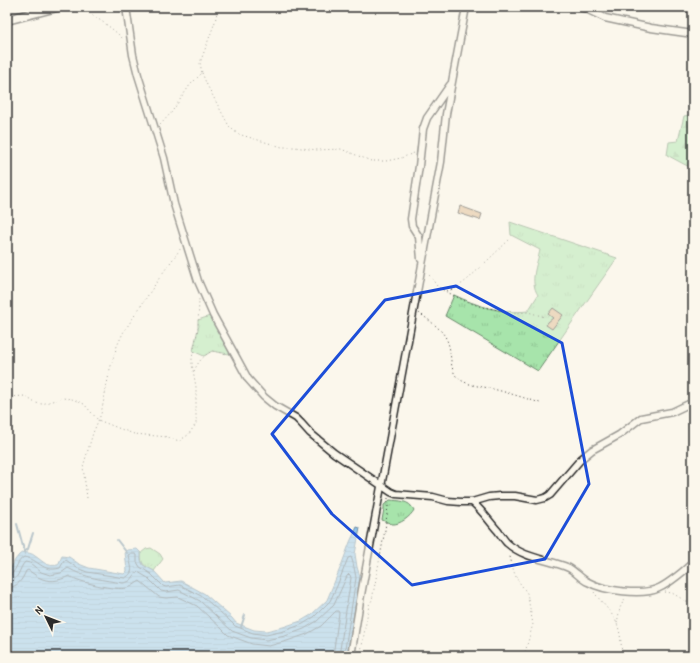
<svg xmlns="http://www.w3.org/2000/svg" width="700" height="663" font-family="'Patrick Hand',sans-serif">
<style>
.grass{fill:url(#grass-tufts);stroke:#69886b}
.forest{fill:url(#forest-firs);stroke:#69886b}
.water{fill:url(#water-rules);stroke:#6888a0}
.lines{fill:none;stroke-linecap:round;stroke-linejoin:round}
.shore{stroke:#546979;stroke-width:1}
.stream{stroke:#6888a0;stroke-width:2}
.building{fill:#dbb68c;stroke:#2b2b2b}
.street-casing{stroke:#2b2b2b;stroke-width:9}
.secondary-casing{stroke:#2b2b2b;stroke-width:11}
.path{stroke:#2b2b2b;stroke-width:1;stroke-dasharray:1 3;stroke-linecap:butt}
.street{stroke:#fbf7ec;stroke-width:6}
.secondary{stroke:#fbf7ec;stroke-width:8}
.marked{fill:none;stroke:#1d4ed8;stroke-width:3;stroke-linejoin:round}
</style>
<defs>
<pattern id="grass-tufts" width="24" height="20" patternUnits="userSpaceOnUse"><rect width="24" height="20" fill="#a7e4ab"/><path d="M3 7l-1-3M5 7V3M7 7l1-3M15 17l-1-3M17 17v-4M19 17l1-3" fill="none" stroke="#90c493"/></pattern>
<pattern id="forest-firs" width="22" height="20" patternUnits="userSpaceOnUse"><rect width="22" height="20" fill="#a7e4ab"/><path d="M5 1l3.5 6h-7zM16 11l3.5 6h-7z" fill="#90c493"/></pattern>
<pattern id="water-rules" width="6" height="5" patternUnits="userSpaceOnUse"><rect width="6" height="5" fill="#91c6ee"/><path d="M0 2.5h6" fill="none" stroke="#7daacc"/></pattern>
</defs>
<rect width="100%" height="100%" fill="#fbf7ec"/>
<filter id="ink" filterUnits="userSpaceOnUse"><feTurbulence type="fractalNoise" baseFrequency=".025" numOctaves="2"/><feDisplacementMap in="SourceGraphic" scale="8" xChannelSelector="R" yChannelSelector="G"/><feConvolveMatrix kernelMatrix="1 2 1 2 8 2 1 2 1" color-interpolation-filters="sRGB"/></filter>
<g filter="url(#ink)">
<path class="grass" d="M510,222L617,258L538,371L445,316L454,295C477,306 502,314 528,311L538,295C529,281 537,265 540,250L511,235Z
M213,315L235,355L212,351L204,356L193,351L198,329V320Z
M390,500C399,501 409,500 414,510C411,516 400,525 392,524C389,523 385,521 382,520L384,509V505Z
M151,548L160,554L163,559L154,571C144,565 141,566 141,553L146,549Z"/>
<path class="forest" d="M691,107L693,108V169L667,155L669,142L678,141L684,116L690,115Z"/>
<path class="water" d="M357,527L360,528L355,554L357,567L360,577L347,656H7V576L15,560L19,555L23,552C27,553 32,553 35,556C44,562 46,567 58,565L62,556L69,557L79,564L89,568L124,574L127,571L125,552L128,550L137,549L141,553V560L143,565L154,571L165,583L181,581L205,594L232,618L236,623L254,630L266,631L283,627L301,621L311,615L327,600L341,566L350,542Z"/>
<g class="lines">
<path class="shore" d="M7,577C16,575 16,561 24,557C39,559 42,573 60,568L64,561L66,560L77,568L87,572L125,578C136,572 130,566 129,555L131,554H135L137,555V562L140,567L151,574L163,586L166,587L180,585L203,597L229,620L235,626L253,633L266,635L284,631L303,624L314,617L330,601L337,586L348,558L351,557C353,561 355,572 356,578L344,656
M7,582C20,581 18,569 25,562L30,563L41,572L50,575L61,573L68,568C85,578 103,580 123,583C133,582 132,576 138,572L148,578L161,591L166,592L179,590L200,601L232,631L251,638L266,640L285,636L304,629L317,621L334,605L347,576L349,574L350,575L351,578L339,656
M7,588C18,587 22,580 26,571L28,570C31,572 35,575 38,577C49,583 59,581 69,576C79,582 116,591 127,588C132,587 136,583 140,581L159,597L166,598L178,597L197,606L221,628L228,635L252,644L269,646L287,641L307,634L321,626L336,611H338L339,613L333,656"/>
<path class="stream" d="M17,524L25,554
M117,540L127,553
M24,552L28,549L33,533
M241,627L245,615"/>
</g>
<path class="building" d="M460,206L482,214L480,220L458,213Z
M553,308L563,315L552,329L546,325L548,322L553,318L548,314Z"/>
<g class="lines">
<defs>
<path id="street" d="M126,7L133,55L138,75L164,158L174,204L198,281L213,315L235,355L248,379L264,397L275,406L296,418L301,423L310,433L334,453L391,492L396,494L433,497L448,501L461,502H472L489,497L500,496H515L537,500L545,498L550,495L581,459L592,450L619,435L641,418L672,412L693,402
M579,7L584,8L605,18L651,28L693,34
M421,259L419,237L412,226L411,219L419,166L423,129L427,118L450,85
M472,502C482,510 489,521 498,531C501,535 504,540 507,543C525,559 548,559 569,568C576,572 581,579 588,582C604,591 643,596 659,588C668,584 687,569 693,562
M351,656L361,595L441,162L446,114L466,7"/>
<path id="secondary" d="M7,20L57,7"/>
</defs>
<use href="#street" class="street-casing"/>
<use href="#secondary" class="secondary-casing"/>
<path class="path" d="M79,7C95,17 111,26 124,40
M202,73L207,85L229,126L233,130L238,134L282,147H294L317,150L341,149L371,161H386L401,158L414,153
M160,125L171,113L190,85L202,73L200,63L215,22L218,7
M427,272L437,286L443,290L465,301L482,307L517,313L528,312L545,317
M447,291L456,288L467,280L510,239
M419,313C430,321 444,330 448,343C452,353 449,366 456,376C465,386 482,386 493,389C509,393 525,398 540,403
M194,371C198,362 203,356 212,351L227,354
M7,397L25,396L35,403L42,404L62,398L72,399L84,404L98,420L118,428L134,434L168,437L179,441L188,435L196,424V387L192,364V358L198,329L199,299
M87,498L83,467L93,433L101,414L110,369L117,346L123,333L162,274L181,248
M509,553L514,572L517,579L527,593L533,624L524,656
M594,592C600,601 609,609 614,618C621,629 621,643 622,656
M665,592L672,593L689,603L693,604
M617,623L620,608L625,598
M362,656L361,652L369,605L372,600L385,530L388,506V498"/>
<use href="#street" class="street"/>
<use href="#secondary" class="secondary"/>
</g>
</g>
<path d="M0 0H700V663H0ZM456,286L562,343L589,484L545,559L412,585L332,514L272,434L385,300Z" fill="#fbf7ec" fill-opacity=".55" fill-rule="evenodd"/>
<path class="marked" d="M456,286L562,343L589,484L545,559L412,585L332,514L272,434L385,300Z"/>
<rect width="700" height="663" fill="none" stroke="#fbf7ec" stroke-width="24"/>
<rect x="12" y="12" width="676" height="639" fill="none" stroke="#2b2b2b" stroke-width="1.5" filter="url(#ink)"/>
<g transform="translate(46 617) rotate(313)" stroke="#fbf7ec" stroke-width="3" paint-order="stroke">
<path d="M0-3L7 15L0 10L-7 15Z" fill="#2b2b2b"/>
<text y="-6" font-size="11" font-weight="bold" text-anchor="middle" fill="#2b2b2b">N</text>
</g>
</svg>
